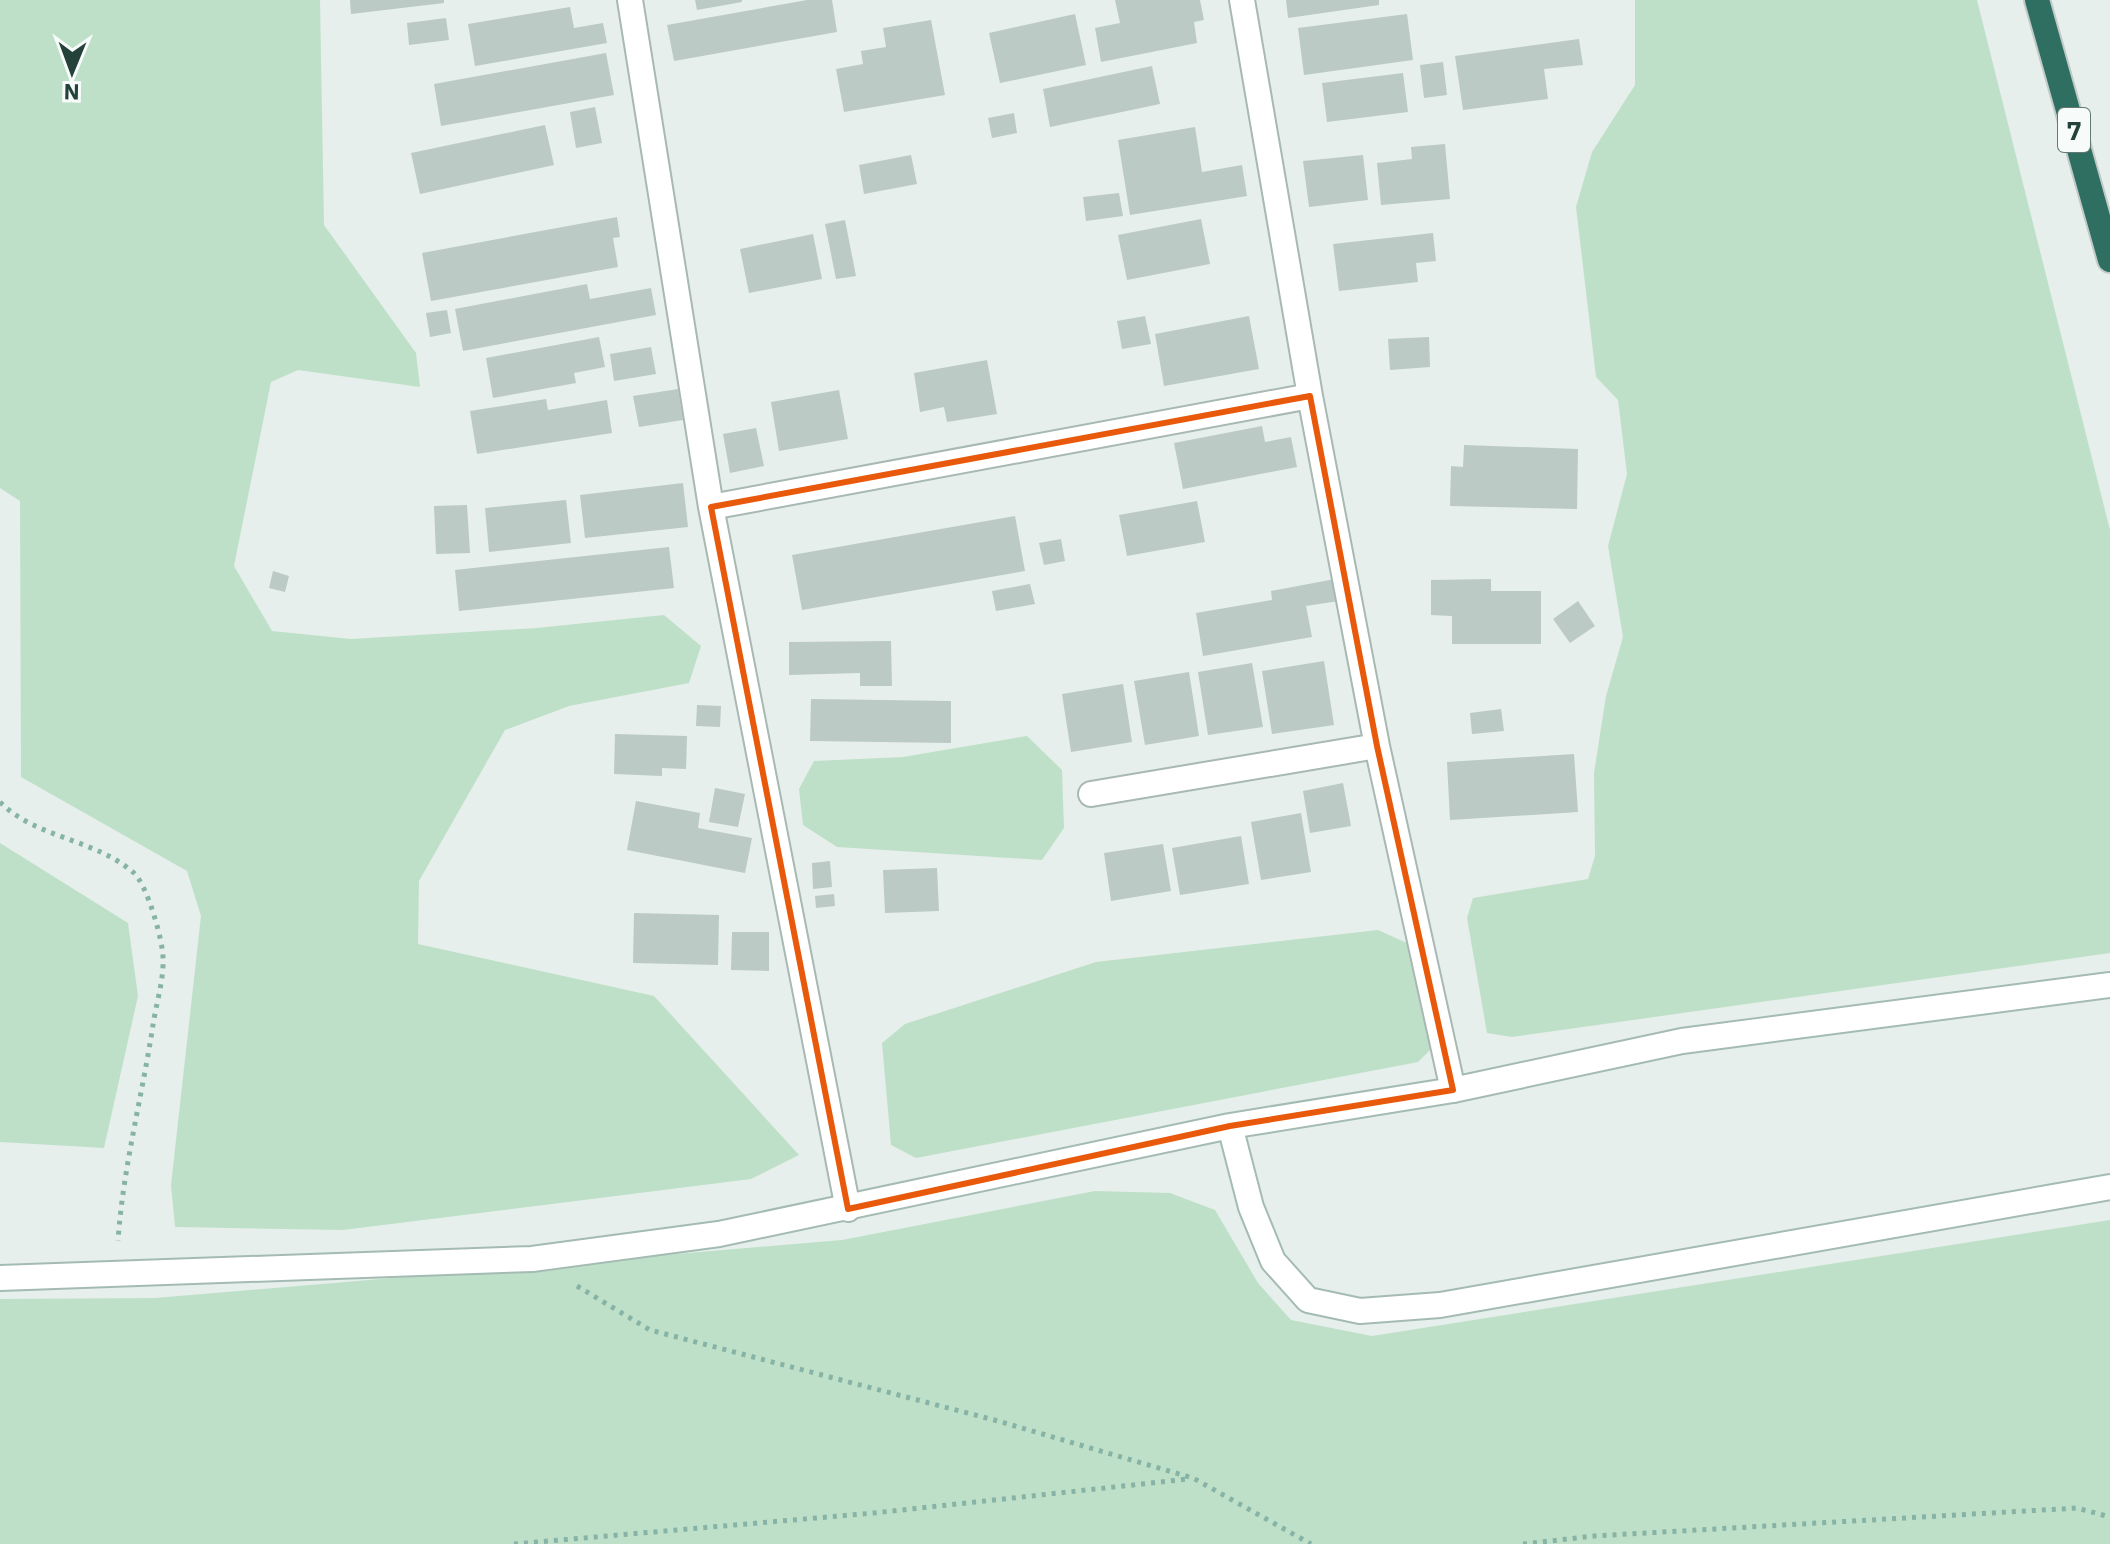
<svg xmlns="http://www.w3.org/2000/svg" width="2110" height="1544" font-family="'IBM Plex Sans',sans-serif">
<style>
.green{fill:#bfe0c8}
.building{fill:#bbcac4}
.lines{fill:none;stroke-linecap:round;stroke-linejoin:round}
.street-casing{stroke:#a8b8b2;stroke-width:28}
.secondary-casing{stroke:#a4bbb3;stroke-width:28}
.highway-casing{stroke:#c2cac8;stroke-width:28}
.path{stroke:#86b3a5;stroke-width:5;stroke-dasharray:4 6;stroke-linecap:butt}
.street{stroke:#fff;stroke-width:24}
.secondary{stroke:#fff;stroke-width:24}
.highway{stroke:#2f6f62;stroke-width:24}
.marked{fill:none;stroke:#e8590c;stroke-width:6;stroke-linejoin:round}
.labels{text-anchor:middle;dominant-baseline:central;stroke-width:6;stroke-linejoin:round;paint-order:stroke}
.shield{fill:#f7fbf9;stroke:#637a73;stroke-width:2}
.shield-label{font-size:26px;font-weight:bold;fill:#24423a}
</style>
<rect width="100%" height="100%" fill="#e6efeb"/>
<path class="green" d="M0,0H320L324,225L416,353L420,387L298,370L271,382L234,566L272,631L351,639L536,628L664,615L701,646L689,683L569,706L505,730L419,881L418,944L654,996L799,1155L751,1179L343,1230L175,1227L171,1185L201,916L187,871L21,777L20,501L0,488Z
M1635,0H1977L2110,530V953L1512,1037L1487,1033L1467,918L1473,898L1588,879L1595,856L1594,773L1606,696L1623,637L1608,546L1627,474L1618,400L1596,377L1576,207L1592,152L1635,85Z
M1027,736L1062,770L1064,828L1042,860L837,847L803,825L799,789L814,761L903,757Z
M0,843L128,923L138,996L104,1148L0,1142Z
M1378,930L1409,944L1437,1043L1418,1062L916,1158L891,1145L882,1043L905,1024L1096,962Z
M1095,1191L1170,1193L1215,1210L1258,1283L1291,1320L1372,1336L2110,1220V1544H0V1299L155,1298L842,1240Z"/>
<path class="building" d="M350,0H444V3L351,14Z
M695,0H742V2L697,10Z
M807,0H832L837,32L674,61L667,25Z
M1115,0H1200L1204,20L1194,22L1197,43L1101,62L1095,28L1120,23Z
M1286,0H1379V5L1288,18Z
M570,7L574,28L603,23L607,43L475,66L468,24Z
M1075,14L1086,65L1000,83L989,33Z
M1407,14L1413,60L1304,75L1298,28Z
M446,18L449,40L409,45L407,23Z
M931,20L945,95L844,112L836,69L863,64L861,51L886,47L883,28Z
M1579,39L1583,65L1544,69L1548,99L1463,110L1455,56Z
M606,53L614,95L441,126L434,84Z
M1443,62L1447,95L1424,98L1420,65Z
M1152,66L1160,104L1050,127L1043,89Z
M1403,73L1408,112L1327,122L1322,83Z
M595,107L602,143L576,148L570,112Z
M1014,113L1017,133L992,138L988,118Z
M545,125L554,165L420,194L411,153Z
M1195,127L1202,172L1242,165L1247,196L1130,215L1118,140Z
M1445,144L1450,199L1381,205L1377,163L1412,159L1411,147Z
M911,155L917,184L864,194L859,165Z
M1363,155L1368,200L1309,207L1303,161Z
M1119,193L1123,216L1086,221L1083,197Z
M617,217L620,237L613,238L618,267L431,301L422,253Z
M1201,219L1210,264L1127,280L1118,235Z
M845,220L856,276L836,279L825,224Z
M1433,233L1436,261L1416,263L1418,282L1339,291L1333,244Z
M813,234L822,279L749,293L740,249Z
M587,284L590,299L651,288L656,315L463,351L455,309Z
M447,310L451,333L430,337L426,313Z
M1145,316L1151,344L1122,349L1117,321Z
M1249,316L1259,369L1164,386L1155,334Z
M599,337L605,367L574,373L576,383L493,398L486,358Z
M1429,337L1430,367L1390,370L1388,339Z
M651,347L656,374L614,381L610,354Z
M987,360L997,414L947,422L944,407L920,412L914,373Z
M678,389L683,420L639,427L633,396Z
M839,390L848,439L779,451L771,402Z
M546,399L548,410L607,400L612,433L477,454L470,411Z
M1262,426L1265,442L1291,437L1297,467L1183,489L1174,443Z
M756,428L764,466L730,473L723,434Z
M1464,445L1578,449L1577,509L1450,506L1451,466L1463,467Z
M683,483L688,527L585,538L580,495Z
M566,500L571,543L489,552L485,508Z
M1197,501L1205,542L1127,556L1119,515Z
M467,505L470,553L436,554L434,506Z
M1015,516L1025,571L802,610L792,555Z
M1061,539L1065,561L1044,565L1039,543Z
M669,547L674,588L459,611L455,570Z
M273,571L289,576L285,592L269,588Z
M1335,579L1339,601L1306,606L1312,637L1203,656L1196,613L1272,600L1271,591Z
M1491,579V591H1541V644H1452V616L1431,615V580Z
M1030,584L1035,604L996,611L992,591Z
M1578,601L1595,626L1570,643L1553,619Z
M891,641L892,686H860V673L789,675V642Z
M1324,661L1334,725L1272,734L1262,671Z
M1252,663L1263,727L1208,735L1198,672Z
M1189,672L1199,736L1145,745L1134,681Z
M1123,684L1132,742L1071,752L1062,694Z
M811,699L951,701V743L810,741Z
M697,705L721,706L720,727L696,726Z
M1501,709L1504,731L1472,734L1470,713Z
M615,734L687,736L686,769L662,768V776L614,774Z
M1574,754L1578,812L1450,820L1447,762Z
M1343,783L1351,826L1310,833L1303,791Z
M715,788L745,794L738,827L709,822Z
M636,801L700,813L698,828L752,838L745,873L627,850Z
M1301,813L1311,872L1261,880L1251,822Z
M1241,836L1249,884L1180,895L1172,848Z
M1163,844L1171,891L1111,901L1104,853Z
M830,861L832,887L813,889L812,863Z
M937,868L939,911L885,913L883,870Z
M834,894L835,906L816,908L815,896Z
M634,913L719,915L718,965L633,963Z
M732,932H769V971L731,970Z"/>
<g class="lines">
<defs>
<path id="street" d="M630,0L711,507L848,1209
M1242,0L1310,396L1377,746L1453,1090
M711,507L1310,396
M1091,794L1377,746"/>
<path id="secondary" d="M1230,1126L1251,1207L1273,1261L1308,1300L1360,1311L1440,1305L2110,1187
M0,1278L532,1259L719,1234L1230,1126L1453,1090L1682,1041L2110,985"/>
<path id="highway" d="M2037,0L2110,260"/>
</defs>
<use href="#street" class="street-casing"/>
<use href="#secondary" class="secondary-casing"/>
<use href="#highway" class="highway-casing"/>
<path class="path" d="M0,802C35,838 96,839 134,873C147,885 163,940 163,958C164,980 156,1004 153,1025C142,1097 123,1168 118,1241
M577,1286L650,1330L998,1421L1193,1478L1311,1544
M514,1544L874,1513L1188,1479
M1523,1544L1594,1536L2077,1508L2110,1517"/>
<use href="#street" class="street"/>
<use href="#secondary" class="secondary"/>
<use href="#highway" class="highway"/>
</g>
<path class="marked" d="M1310,396L1377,746L1453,1090L1230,1126L848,1209L711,507Z"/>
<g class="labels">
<rect class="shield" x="2058" y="108" width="32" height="44" rx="6"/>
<g class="shield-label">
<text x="2074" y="130">7</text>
</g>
</g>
<g transform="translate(72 72) rotate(181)" stroke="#f7fbf9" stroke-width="6" paint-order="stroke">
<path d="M0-6L14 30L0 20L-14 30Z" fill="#24423a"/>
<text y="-12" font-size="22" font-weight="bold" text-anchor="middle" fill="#24423a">N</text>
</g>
</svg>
